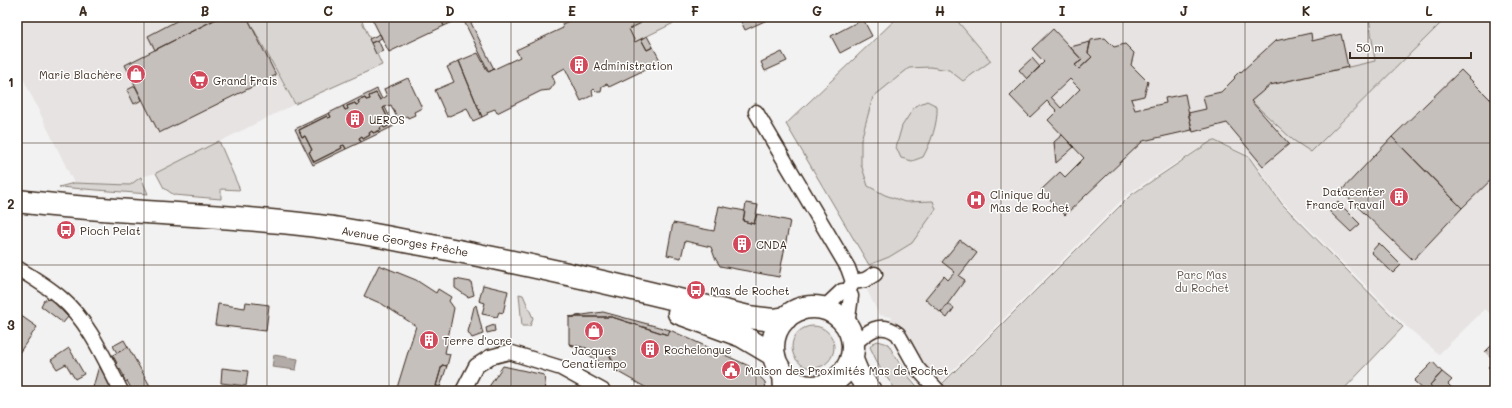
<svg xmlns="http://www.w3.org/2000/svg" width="1512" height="408" font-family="Mali,sans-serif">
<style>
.built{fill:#e6e3e2}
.green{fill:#d8d5d2;stroke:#8a8078}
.water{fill:#b2aba7;stroke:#827770}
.building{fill:#c6c0bd;stroke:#3b2a1e;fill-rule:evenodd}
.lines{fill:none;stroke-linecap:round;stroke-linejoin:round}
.minor-casing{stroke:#3b2a1e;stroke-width:17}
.primary-casing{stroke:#3b2a1e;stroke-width:25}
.minor{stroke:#fff;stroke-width:14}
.primary{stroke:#fff;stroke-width:22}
.grid{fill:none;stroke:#3b2a1e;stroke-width:1;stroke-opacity:0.55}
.labels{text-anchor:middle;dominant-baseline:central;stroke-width:3;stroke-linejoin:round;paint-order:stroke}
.poi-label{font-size:11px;fill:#3b2a1e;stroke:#fff;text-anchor:start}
.street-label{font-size:11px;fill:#3b2a1e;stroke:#fff}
.park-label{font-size:11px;fill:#62554b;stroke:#fff}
.neatline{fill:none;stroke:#3b2a1e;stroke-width:1.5}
.grid-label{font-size:13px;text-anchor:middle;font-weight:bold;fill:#3b2a1e}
</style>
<rect width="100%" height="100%" fill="#f3f2f2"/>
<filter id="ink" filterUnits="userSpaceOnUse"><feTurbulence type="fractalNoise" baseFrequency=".025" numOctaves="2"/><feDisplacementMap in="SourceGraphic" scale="8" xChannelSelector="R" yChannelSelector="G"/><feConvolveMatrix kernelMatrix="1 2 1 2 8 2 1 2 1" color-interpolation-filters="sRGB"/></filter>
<g filter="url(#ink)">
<path class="built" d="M17,17H247L295,104L156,173L141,177L130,185L74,183L17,66Z
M898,17H1495V318L1485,309L1439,354L1406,326L1283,202L1250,156L1213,139L1129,193L942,381L921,361L906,331L890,323L892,317L879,315L867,290L871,288L869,264L786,124Z"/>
<path class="green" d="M247,17H360L382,65L295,104Z
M638,17H686L635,42L629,29L641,23Z
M898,17H954L991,61L963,81L949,70L930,67L909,68L873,97L861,140V164L868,186L885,195L905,202L933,201L936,209L912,243L889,257L869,265L786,124Z
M1369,17H1437L1442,22L1311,152L1293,140L1251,101L1270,85L1375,61Z
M927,101L937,106C938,124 931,142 923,157L912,161L901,158L896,147L902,126L915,106Z
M1213,140L1249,157L1282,204L1403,327L1342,391H944L940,386L1131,195Z
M219,141L240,190L221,189V199L174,195L164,188L156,173Z
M141,177L148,194L59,187L74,183L130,185Z
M519,294L523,295L533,318L530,326H522Z
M792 347a21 21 0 1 1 42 0a21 21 0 1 1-42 0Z
M878,341L888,344L904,371L921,391H897L881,370L870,347L873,343Z"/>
<path class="water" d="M274,355L298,359L296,370L272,367Z"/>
<path class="building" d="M184,17H220L155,50L148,36Z
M220,17H247L276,75L159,133L125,65Z
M371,17H440L444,26L389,52Z
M440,17H468L456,22L455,21L444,26Z
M468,17L494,69L489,72L463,19Z
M578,17H638L641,23L629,29L635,42L641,39L647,50L653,47L661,62L609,87L607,84L602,86L601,92H597L594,89L592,91L593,95L581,101L565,68L552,75L555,83L550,90L541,91L497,113L495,109L487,112L488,114L482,117L459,61L478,53L488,72L520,57L516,50L563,28L562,24Z
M739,17H769V19L745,30Z
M863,19L872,36L840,53L831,36Z
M1053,29L1082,60L1075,65L1079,69L1092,57L1088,53L1091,40L1105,38L1114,47L1125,44L1134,53L1131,65L1148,82L1144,96L1131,99L1135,110L1166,103L1165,98L1185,94L1192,130L1143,141L1065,215L1041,190L1060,172L1065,177L1084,158L1048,120L1057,111L1047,101L1030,117L1010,96L1044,62L1032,49ZM1070,79L1080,89L1061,108L1051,97Z
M1311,33L1312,41L1341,34L1348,67L1270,85L1251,101L1289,144L1263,166L1227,123L1193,132L1188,113L1206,109L1203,96L1221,92L1235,78L1234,77L1240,71L1241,72L1275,41Z
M380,34L382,38L371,43L369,39Z
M647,36L653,47L647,50L641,39Z
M378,40L383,51L376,54L371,43Z
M1090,42L1088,53L1092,57L1079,69L1075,65L1082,60L1070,47Z
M782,52L787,61L765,71L761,62Z
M1032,58L1040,67L1027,79L1019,70Z
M459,61L482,117L473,121L467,108L447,117L435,90L454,82L447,67Z
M1461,70L1495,104V176L1462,208L1392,137Z
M408,78L422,108L414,112L415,115L408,118L407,116L398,120L391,105L385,107L383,108L391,125L384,128L383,126L380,128L381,130L373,133L372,131L369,133L370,135L363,139L362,136L359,138L361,142L346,149L344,145L341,146L342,148L314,162L309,152L312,150L305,136L302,137L299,130L327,116L328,118L331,117L329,113L343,106L345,110L348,109L347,106L355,103L356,105L359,104L358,101L365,98L366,100L370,99L369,96L376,93L380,100L387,96L384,89Z
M135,86L142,100L134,104L127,90Z
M377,89L382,99L380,100L376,93L369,96L370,99L366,100L365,98L358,101L359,104L356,105L355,103L347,106L348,109L345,110L343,106Z
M385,107L394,126L361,142L359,138L362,136L363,139L370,135L369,133L372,131L373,133L381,130L380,128L383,126L384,128L391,125L383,108Z
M329,113L331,117L328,118L327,116L299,130L302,137L305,136L312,150L309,152L314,162L342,148L341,146L344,145L346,149L313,165L295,129Z
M1062,135L1074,147L1056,163L1054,142Z
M1392,137L1462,208L1413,260L1341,191Z
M1338,202L1360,224L1351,232L1329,211Z
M746,203L758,205L754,224L743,221Z
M719,206L745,211L743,221L754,224L757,214L790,221L779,277L720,266L715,258L711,247L685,241L681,258L667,255L673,223L714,231Z
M960,240L977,253L959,276L965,280L941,313L925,299L944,276L948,280L955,272L942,262Z
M1379,243L1401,265L1393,273L1371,252Z
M379,265L416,280L436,293L438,289L451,297L449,301L454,308L445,353L450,354L447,366L442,365L436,386L440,387L438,391H396L416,326L382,304L364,296Z
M455,279L471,282L474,295L468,297L455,288Z
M483,285L508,291L503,313L499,312L497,317L482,314L485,303L479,301Z
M51,299L68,317L63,323L41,306L44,300Z
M246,302L269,305L266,331L215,325L218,304L245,308Z
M948,304L954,308L947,318L941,313Z
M476,305L483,334L472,338L468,332L474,307Z
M603,312L670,330L668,335L612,317H569Z
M17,313L37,327L17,356Z
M569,317H612L668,335L670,330L749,366L765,382L766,391H652L618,372L609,354L569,344Z
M494,325L495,331L487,333L486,328Z
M124,340L128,347L117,353L113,346Z
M1495,342V374L1488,367L1494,361L1485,352Z
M569,344L609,354L618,372Z
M128,347L153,391H129L128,389L131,388L127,381L122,384L118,379L124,376L120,369L115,372L112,366L117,363L113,356L107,358Z
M69,348L84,374L75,379L66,364L57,369L51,360Z
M1433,362L1442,372L1430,385L1436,391H1425L1414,381Z
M442,365L447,366L440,387L436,386Z
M99,366L114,391H92Z
M503,366L544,375L546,391H486Z
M222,368L248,371L246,386L221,383Z
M1442,372L1452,380L1448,384L1455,391H1436L1430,385Z"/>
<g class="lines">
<defs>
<path id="minor" d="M756,112L848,268L853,282
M17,268C32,277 47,286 61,298C89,322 104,358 121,391
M824,308L842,291H848L853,282L865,280L875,274
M847,325L851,296L848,291
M854,344C867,332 880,320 898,334L917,368L938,391
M780,371L781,391
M463,391L476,366L490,357L509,352L561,368L603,391
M808,391L811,388"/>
<path id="primary" d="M17,201C119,214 223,213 325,227C357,231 389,238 421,244C531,264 640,290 748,317L773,320L786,318
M773 347a40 40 0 1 1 80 0a40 40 0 1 1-80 0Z
M679,313L742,336L774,355
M852,360L857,372L870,391"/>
</defs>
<use href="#minor" class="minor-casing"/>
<use href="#primary" class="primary-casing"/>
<use href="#minor" class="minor"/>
<use href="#primary" class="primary"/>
</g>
</g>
<path class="grid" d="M144,17V391M267,17V391M389,17V391M511,17V391M634,17V391M756,17V391M878,17V391M1001,17V391M1123,17V391M1245,17V391M1368,17V391M17,143H1495M17,265H1495"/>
<defs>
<symbol id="building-disc" viewBox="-11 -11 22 22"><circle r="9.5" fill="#d1495b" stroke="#fff"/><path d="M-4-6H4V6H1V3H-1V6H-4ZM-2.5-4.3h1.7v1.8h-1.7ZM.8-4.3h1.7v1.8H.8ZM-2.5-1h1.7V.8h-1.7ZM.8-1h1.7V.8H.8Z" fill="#fff"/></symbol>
<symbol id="shop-disc" viewBox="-11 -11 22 22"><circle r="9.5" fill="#d1495b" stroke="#fff"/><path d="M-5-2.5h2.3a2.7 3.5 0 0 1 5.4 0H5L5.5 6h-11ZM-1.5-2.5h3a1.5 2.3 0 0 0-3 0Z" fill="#fff"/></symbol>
<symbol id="supermarket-disc" viewBox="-11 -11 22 22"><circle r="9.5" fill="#d1495b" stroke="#fff"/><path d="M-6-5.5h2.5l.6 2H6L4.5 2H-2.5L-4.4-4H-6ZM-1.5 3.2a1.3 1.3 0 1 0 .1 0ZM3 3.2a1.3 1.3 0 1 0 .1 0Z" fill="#fff"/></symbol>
<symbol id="hospital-disc" viewBox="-11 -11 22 22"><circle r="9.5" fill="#d1495b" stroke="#fff"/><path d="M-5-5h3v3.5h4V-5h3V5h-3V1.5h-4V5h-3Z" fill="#fff"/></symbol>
<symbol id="bus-disc" viewBox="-11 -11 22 22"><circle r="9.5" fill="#d1495b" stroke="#fff"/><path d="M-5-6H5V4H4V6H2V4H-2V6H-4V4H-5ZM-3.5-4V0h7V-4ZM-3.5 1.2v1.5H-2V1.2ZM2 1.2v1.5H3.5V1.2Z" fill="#fff"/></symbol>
<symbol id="civic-disc" viewBox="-11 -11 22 22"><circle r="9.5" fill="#d1495b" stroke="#fff"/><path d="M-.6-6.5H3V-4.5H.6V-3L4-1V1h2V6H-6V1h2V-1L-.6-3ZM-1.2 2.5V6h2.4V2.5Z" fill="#fff"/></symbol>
</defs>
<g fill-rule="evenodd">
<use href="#building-disc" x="568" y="54" width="22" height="22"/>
<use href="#shop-disc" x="125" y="63" width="22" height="22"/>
<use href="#supermarket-disc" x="188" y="69" width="22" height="22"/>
<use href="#building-disc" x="344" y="108" width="22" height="22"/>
<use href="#building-disc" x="1388" y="186" width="22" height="22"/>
<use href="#hospital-disc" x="965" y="189" width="22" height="22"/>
<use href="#bus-disc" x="55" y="219" width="22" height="22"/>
<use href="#building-disc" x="731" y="233" width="22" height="22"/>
<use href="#bus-disc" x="685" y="279" width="22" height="22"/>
<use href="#shop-disc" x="583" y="320" width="22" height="22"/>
<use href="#building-disc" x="418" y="329" width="22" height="22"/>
<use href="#building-disc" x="639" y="338" width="22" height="22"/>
<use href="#civic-disc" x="720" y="359" width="22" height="22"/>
</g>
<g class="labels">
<g class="poi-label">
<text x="593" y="65">Administration</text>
<text x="122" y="74" text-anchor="end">Marie Blachère</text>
<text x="213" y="80">Grand Frais</text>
<text x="369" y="119">UEROS</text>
<text x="1385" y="191" text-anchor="end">Datacenter<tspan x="1385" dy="13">France Travail</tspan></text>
<text x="990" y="194">Clinique du<tspan x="990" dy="13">Mas de Rochet</tspan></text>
<text x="80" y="230">Pioch Pelat</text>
<text x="756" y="244">CNDA</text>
<text x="710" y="290">Mas de Rochet</text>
<text x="443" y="340">Terre d'ocre</text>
<text x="664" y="349">Rochelongue</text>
<text x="594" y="350" text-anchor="middle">Jacques<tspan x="594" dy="13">Cenatiempo</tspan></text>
<text x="745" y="370">Maison des Proximités Mas de Rochet</text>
</g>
<g class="street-label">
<text transform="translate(405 241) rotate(10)">Avenue Georges Frêche</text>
</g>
<g class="park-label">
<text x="1202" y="274">Parc Mas<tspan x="1202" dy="13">du Rochet</tspan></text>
</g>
</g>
<rect width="1512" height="408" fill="none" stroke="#fff" stroke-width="44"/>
<path d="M1350 52v6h121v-6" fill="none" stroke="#3b2a1e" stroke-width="2"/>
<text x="1356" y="52" font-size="12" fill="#3b2a1e" stroke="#ffffff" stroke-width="3" paint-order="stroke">50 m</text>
<rect x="22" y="22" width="1468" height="364" class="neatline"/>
<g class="grid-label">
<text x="83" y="16">A</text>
<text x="205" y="16">B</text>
<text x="328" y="16">C</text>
<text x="450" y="16">D</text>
<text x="572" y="16">E</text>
<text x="695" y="16">F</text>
<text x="817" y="16">G</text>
<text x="940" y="16">H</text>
<text x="1062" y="16">I</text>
<text x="1184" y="16">J</text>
<text x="1306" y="16">K</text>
<text x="1429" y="16">L</text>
<text x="11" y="87">1</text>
<text x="11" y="209">2</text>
<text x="11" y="330">3</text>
</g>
</svg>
